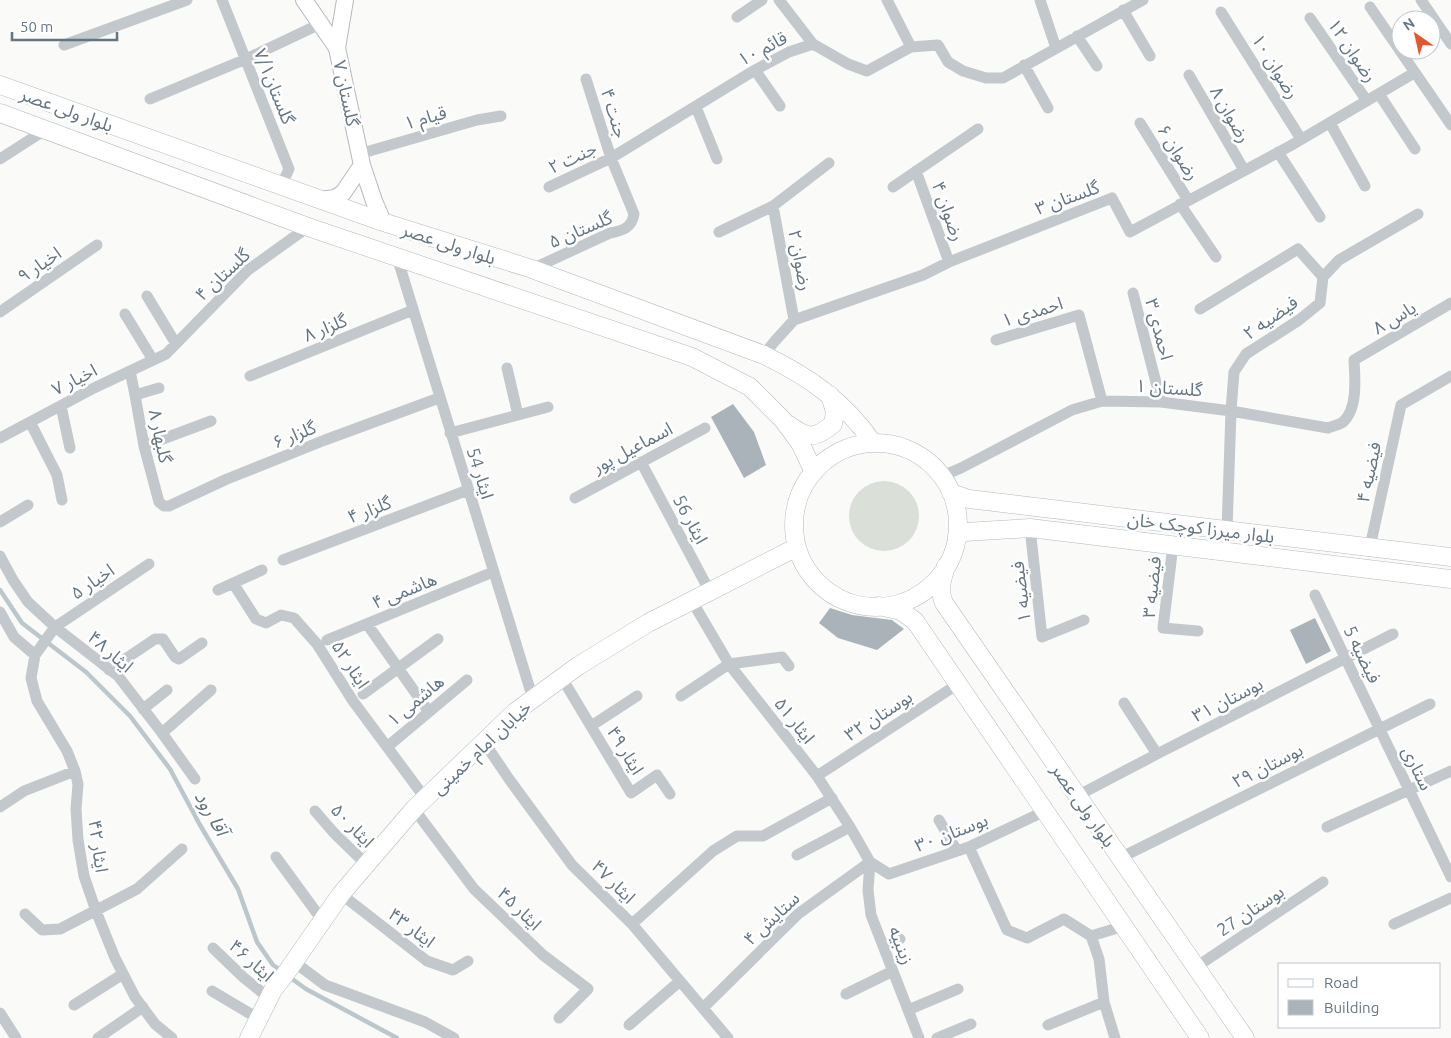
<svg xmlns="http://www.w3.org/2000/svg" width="1451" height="1038" font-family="Ubuntu,'Noto Sans Arabic',sans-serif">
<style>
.green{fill:#dadfd7}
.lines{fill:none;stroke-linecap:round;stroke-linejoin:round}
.stream{stroke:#bbc7cb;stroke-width:4.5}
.building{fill:#aab3b9}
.secondary-casing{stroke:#b3babf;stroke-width:18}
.primary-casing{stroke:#b5babe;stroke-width:19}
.street{stroke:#c3c8cc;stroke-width:11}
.secondary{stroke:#fff;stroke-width:16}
.primary{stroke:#fff;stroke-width:18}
.labels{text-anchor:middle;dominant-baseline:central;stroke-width:5;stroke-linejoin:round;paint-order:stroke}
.street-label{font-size:18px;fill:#657683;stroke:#fff}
.water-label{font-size:19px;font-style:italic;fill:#60757c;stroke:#fff}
</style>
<rect width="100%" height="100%" fill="#fafaf8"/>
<path class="green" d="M849 516a35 35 0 1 1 70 0a35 35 0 1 1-70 0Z"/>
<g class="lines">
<path class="stream" d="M0,590L22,623L86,672L130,716L170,769L200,825L238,889L257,942L273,965L282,971
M288,976L306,989L397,1038"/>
</g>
<path class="building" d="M733,404L754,432L766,465L744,478L711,417Z
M830,608L852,615L892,620L904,629L877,650L838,638L819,623Z
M1315,618L1331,651L1306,664L1290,630Z"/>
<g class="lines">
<defs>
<path id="secondary" d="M304,0L337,48L362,165L374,201L383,222
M337,48L345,0
M321,200L335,198L343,193L362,165"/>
<path id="primary" d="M0,85L383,222L532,269L764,355C809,377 844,401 873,443
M0,113L308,227L692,357L750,387L783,420L800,443L814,472
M789,425C808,439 815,439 833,424L835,412L830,395
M794 525a82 82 0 1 1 164 0a82 82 0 1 1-164 0Z
M951,493L969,499L1451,557
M957,536L965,532L1030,528L1451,579
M946,566C942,581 938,588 944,603L1245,1038
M879,606L901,611L915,621L1200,1038
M249,1038L273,990L284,976L341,894L414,809L515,712L578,666L648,623L797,547"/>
</defs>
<use href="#secondary" class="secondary-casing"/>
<use href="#primary" class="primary-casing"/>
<path class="street" d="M222,0L289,169L281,186
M779,0L813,44
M887,0L911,47
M1040,0L1056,48
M1421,0L1451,44
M1370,7L1451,125
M1123,10L1150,56
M1221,12L1301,139
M737,17L762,0
M1310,18L1367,101
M1077,36L1097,66
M64,45L187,0
M1024,65L1048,108
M755,70L780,106
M1189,75L1244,170
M1379,94L1415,149
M150,99L246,59L320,24
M696,107L717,159
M1140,123L1188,200
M1330,123L1365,186
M1278,152L1320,217
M359,154L477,120L501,116
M0,159L45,130
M916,171L949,262
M549,187L611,158L755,70L789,52L813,44L848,64L867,71L911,47L938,45L948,62L963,71L986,78H1003L1143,0
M893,187L978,129
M1180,204L1216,257
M773,206L794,320
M719,232L773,206L829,163
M397,257L533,699
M532,269L610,233C622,231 632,228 634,214L611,158L586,79
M1133,293L1161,402
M147,296L176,344
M1200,309L1298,249L1323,277
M0,312L97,245
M125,314L153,360
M996,340L1079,315L1102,401
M764,355L774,342L794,320L923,275L949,262L1112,198L1130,232L1290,146L1414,73
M507,368L518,415
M130,371L135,395L144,446L159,502L164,506H169L227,479L325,440L439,398
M250,376L413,310
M135,395L159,388
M61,406L70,448
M30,422L57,475L62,500
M450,433L548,407
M0,438L94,388L166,354L248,270L308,227
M144,446L211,421
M641,462L710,592
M942,476L961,468L1072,410L1102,401L1161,402L1231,411L1328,428C1332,426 1339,425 1343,422C1358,409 1355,378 1354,360L1451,303
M575,498L705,428
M0,522L28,505
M1030,528L1042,637L1084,620
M1227,530L1231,411L1234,372L1246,354L1299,320L1320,303L1323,277L1339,260L1418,214
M1173,545L1163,628L1198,631
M1370,547L1401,405L1451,376
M0,556L13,580L28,602L55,627L118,676L162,733L195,779
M283,560L468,490
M149,564L55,627L35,655L31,678L37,701L67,751L75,771L78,784L76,809L78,840L84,876L96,911L115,958L135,997L155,1024L172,1038
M233,583L256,619L266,623L281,615L294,618L317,644L353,701L425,798
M218,590L262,570
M1315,595L1451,877
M692,601L729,664L817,776L850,827L870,862L889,874L969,847L1045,811
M0,612L14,637L35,655
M367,624L429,712
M327,640L493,572
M109,670L155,639H163L175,657L179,659L202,643
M562,678L631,793L657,775L670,794
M363,694L438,639
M681,696L729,664L782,657L789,666
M1124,703L1157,754
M143,709L167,690
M591,726L637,696
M162,733L211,690
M484,742L509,779L572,865L632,924L728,1038
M387,747L467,680
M817,776L958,684
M1077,796L1157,754L1393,634
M0,807L24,791L75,771
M414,809L474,889L543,955L588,989L559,1018
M315,811L334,833L366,864
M939,820L957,851
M1327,827L1451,771
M969,847L1007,930L1027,938L1064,919L1091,936L1099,959L1104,1002L1115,1038
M797,855L850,827
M276,857L322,920
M1120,858L1430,704
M870,862L868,890L871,915L919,1038
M341,894L427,961L453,970L468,961
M25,914L42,930L60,929L137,889L182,849
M632,924L713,851L737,836H763L832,798
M1394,924L1451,898
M1091,936L1124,926
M883,946L900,939
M213,948L243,977L269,998
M293,961L325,985L425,1022L454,1038
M1196,967L1323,882
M212,991L259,1019
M846,994L893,971
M74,1005L123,974
M703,1008L798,914L870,862
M908,1010L958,989
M0,1013L16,1038
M629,1025L680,981
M1048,1025L1104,1002
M98,1038L143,1007
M937,1038L971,1024"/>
<use href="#secondary" class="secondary"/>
<use href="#primary" class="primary"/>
</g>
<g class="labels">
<g class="street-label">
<text transform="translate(762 48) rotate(-28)">قائم ۱۰</text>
<text transform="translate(1353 50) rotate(56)">رضوان ۱۲</text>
<text transform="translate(1276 66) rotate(58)">رضوان ۱۰</text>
<text transform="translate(275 86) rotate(68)">گلستان۷/۱</text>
<text transform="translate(347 93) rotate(78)">گلستان ۷</text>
<text transform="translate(67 109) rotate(20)">بلوار ولی عصر</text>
<text transform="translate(615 113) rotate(73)">جنت ۴</text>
<text transform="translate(1231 114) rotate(60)">رضوان ۸</text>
<text transform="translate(425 117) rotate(-16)">قیام ۱</text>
<text transform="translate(1179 152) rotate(58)">رضوان ۶</text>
<text transform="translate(572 157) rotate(-25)">جنت ۲</text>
<text transform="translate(1067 197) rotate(-20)">گلستان ۳</text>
<text transform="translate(949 211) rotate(70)">رضوان ۴</text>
<text transform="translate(580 229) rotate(-23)">گلستان ۵</text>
<text transform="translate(449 243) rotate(18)">بلوار ولی عصر</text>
<text transform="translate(801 260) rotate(79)">رضوان ۲</text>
<text transform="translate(39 264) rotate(-34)">اخیار ۹</text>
<text transform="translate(222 274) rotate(-43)">گلستان ۴</text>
<text transform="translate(1032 311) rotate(-17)">احمدی ۱</text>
<text transform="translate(1270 317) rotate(-35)">فیضیه ۲</text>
<text transform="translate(1394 317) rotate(-31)">یاس ۸</text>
<text transform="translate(325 327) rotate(-22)">گلزار ۸</text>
<text transform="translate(1160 329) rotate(75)">احمدی ۳</text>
<text transform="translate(74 379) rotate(-27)">اخیار ۷</text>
<text transform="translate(1169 387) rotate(4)">گلستان ۱</text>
<text transform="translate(294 434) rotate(-22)">گلزار ۶</text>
<text transform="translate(161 436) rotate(78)">گلبهار ۸</text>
<text transform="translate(632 447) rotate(-28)">اسماعیل پور</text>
<text transform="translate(1368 472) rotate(-78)">فیضیه ۴</text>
<text transform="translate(481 473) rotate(73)">ایثار 54</text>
<text transform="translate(369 509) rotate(-21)">گلزار ۴</text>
<text transform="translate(691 519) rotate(62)">ایثار 56</text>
<text transform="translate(1201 527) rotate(7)">بلوار میرزا کوچک خان</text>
<text transform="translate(92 581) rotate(-34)">اخیار ۵</text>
<text transform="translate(1151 587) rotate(-84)">فیضیه ۳</text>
<text transform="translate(404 590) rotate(-22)">هاشمی ۴</text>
<text transform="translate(1020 592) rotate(-97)">فیضیه ۱</text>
<text transform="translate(111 651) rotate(41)">ایثار ۴۸</text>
<text transform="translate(1363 654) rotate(64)">فیضیه 5</text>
<text transform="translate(351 664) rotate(57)">ایثار ۵۲</text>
<text transform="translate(1227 699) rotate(-27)">بوستان ۳۱</text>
<text transform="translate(415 700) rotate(-40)">هاشمی ۱</text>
<text transform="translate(878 715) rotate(-33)">بوستان ۳۲</text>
<text transform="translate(795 720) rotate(52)">ایثار ۵۱</text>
<text transform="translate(481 747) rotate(-43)">خیابان امام خمینی</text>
<text transform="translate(626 750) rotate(59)">ایثار ۴۹</text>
<text transform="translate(1267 765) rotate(-27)">بوستان ۲۹</text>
<text transform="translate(1418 768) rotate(64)">ستاری</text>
<text transform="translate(1084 805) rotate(55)">بلوار ولی عصر</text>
<text transform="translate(353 825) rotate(46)">ایثار ۵۰</text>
<text transform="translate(951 832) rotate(-21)">بوستان ۳۰</text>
<text transform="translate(99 846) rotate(82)">ایثار ۴۲</text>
<text transform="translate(614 881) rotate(45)">ایثار ۴۷</text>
<text transform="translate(520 908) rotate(44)">ایثار ۴۵</text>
<text transform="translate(1250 910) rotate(-34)">بوستان 27</text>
<text transform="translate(771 918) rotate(-43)">ستایش ۴</text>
<text transform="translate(412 927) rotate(37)">ایثار ۴۳</text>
<text transform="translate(902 945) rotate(69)">زینبیه</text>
<text transform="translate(252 960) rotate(42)">ایثار ۴۶</text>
</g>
<g class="water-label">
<text transform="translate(212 813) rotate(60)">آقا رود</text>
</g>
</g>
<rect x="1278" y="963" width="162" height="65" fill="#ffffff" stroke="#c1c8cd"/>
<rect x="1288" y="979" width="25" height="8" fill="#ffffff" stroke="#c1c8cd"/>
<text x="1324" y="988" font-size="15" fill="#657683">Road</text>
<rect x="1288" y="1000" width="25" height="15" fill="#aab3b9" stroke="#c1c8cd"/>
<text x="1324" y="1013" font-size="15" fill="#657683">Building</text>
<g transform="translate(1416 35) rotate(326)"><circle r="24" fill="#ffffff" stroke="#c1c8cd"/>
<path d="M0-4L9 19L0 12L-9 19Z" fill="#e4572e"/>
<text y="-8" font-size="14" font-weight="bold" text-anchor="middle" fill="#657683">N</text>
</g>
<path d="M12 32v8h105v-8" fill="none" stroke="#657683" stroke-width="2.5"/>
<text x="20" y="32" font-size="15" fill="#657683" stroke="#ffffff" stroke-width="4" paint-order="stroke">50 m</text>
</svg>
